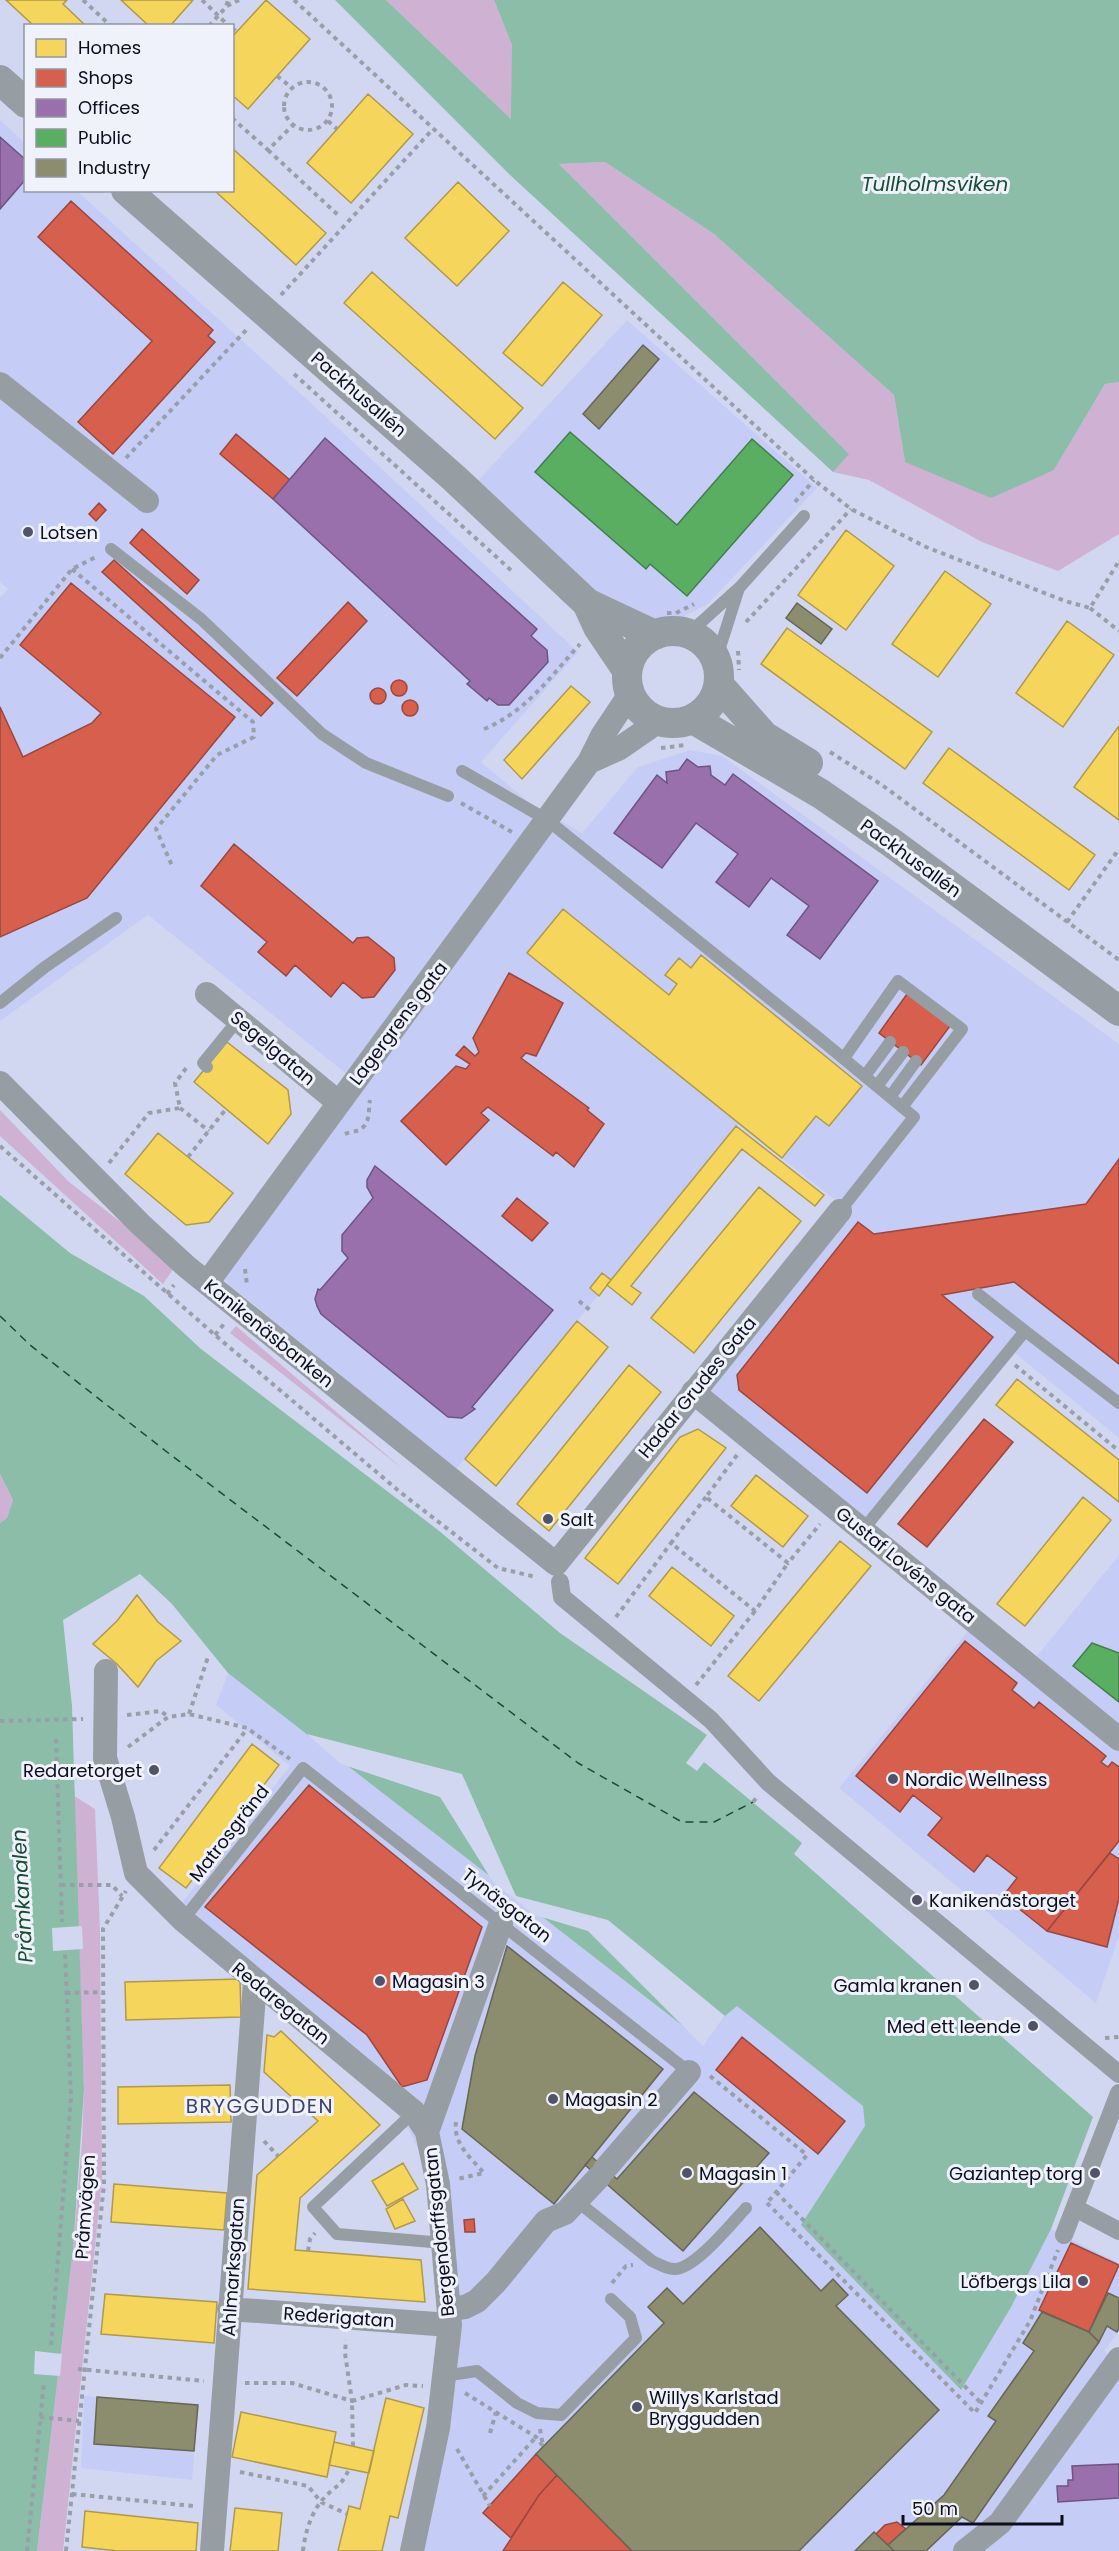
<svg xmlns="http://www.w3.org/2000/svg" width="1119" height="2551" font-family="Poppins,sans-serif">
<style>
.built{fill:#c5ccf6}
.green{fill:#cfb1d4}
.water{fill:#8bbda8}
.pier{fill:#d2d7f1}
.homes{fill:#f6d55c;stroke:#b09949;stroke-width:1.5}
.shops{fill:#d6604d;stroke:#99473f;stroke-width:1.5}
.offices{fill:#9970ab;stroke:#6f5381;stroke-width:1.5}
.public{fill:#5aae61;stroke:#437e4d;stroke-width:1.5}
.industry{fill:#8c8c6e;stroke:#666656;stroke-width:1.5}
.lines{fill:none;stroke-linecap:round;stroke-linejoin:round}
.ferry{stroke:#174d31;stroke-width:1.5;stroke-dasharray:8 6;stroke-linecap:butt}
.path{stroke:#999fa9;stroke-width:4;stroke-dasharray:4.5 4.5;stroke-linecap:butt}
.service{stroke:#969ea4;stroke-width:12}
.pedestrian{stroke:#969ea4;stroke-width:18}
.minor{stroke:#969ea4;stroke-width:24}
.tertiary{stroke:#969ea4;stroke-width:30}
.poi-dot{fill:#515468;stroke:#eff1fb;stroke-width:2}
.labels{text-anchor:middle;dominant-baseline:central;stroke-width:6;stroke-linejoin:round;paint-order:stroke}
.street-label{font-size:18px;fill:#0c0e1e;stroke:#eff1fb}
.poi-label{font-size:18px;fill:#0c0e1e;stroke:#eff1fb;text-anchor:start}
.water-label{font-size:20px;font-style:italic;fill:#174d31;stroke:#eff1fb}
.neighbourhood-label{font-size:20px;letter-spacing:1.5px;fill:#3c4269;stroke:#eff1fb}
</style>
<rect width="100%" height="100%" fill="#d2d7f1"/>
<path class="built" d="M0,120L25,143L26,190L77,191L324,415L578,652L481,762L530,803L582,833L638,767L690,750L722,756L1119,1044V1438L1009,1348L864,1524L693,1392L838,1202L738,1124L456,1469L219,1276L363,1087L148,915L0,1021V597L8,589L0,582Z
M627,320L817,488L708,604L679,619L642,618L591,596L473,486Z
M1119,1555V1936L1096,2003L839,1788L972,1626L1024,1672Z
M228,1673L705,2043L725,2016L737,2005L863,2106L866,2126L801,2225L961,2390L1010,2309L1051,2229L1119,2263V2331L1105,2350L1119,2373V2551H403L435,2426L441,2304L422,2158L411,2134L396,2113L303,2025L169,1919L290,1766L216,1705Z
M84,2396L198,2405L192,2480L81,2468Z"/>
<path class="green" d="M386,0H494L512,45V120Z
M605,162L714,234L894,395L905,462L1054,470L1105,384L1119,382V534L1058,571L982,542L869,480L833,472L848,453L559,164Z
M0,1110L69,1182L176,1265L163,1284L0,1136Z
M236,1326L403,1469L230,1333Z
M0,1474L13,1500L7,1518L0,1523Z
M74,1796L95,1809L100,1930L102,2179L63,2551H37L73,2250L82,2141L84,2090Z"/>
<path class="water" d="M335,0H386L511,119L512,45L494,0H1119V382L1105,384L1054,470L991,498L905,462L894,395L714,234L605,162L559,164L849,454L833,472L510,175Z
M0,1195L70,1253L144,1296L201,1349L438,1530L560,1633L707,1735L686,1763L697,1771L704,1762L802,1843L794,1854L1093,2117L1051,2229L1010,2309L961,2390L801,2225L865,2126L863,2106L737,2006L725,2016L705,2043L228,1673L172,1604L140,1574L63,1620L72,1706L84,2090L73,2250L37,2551H0V1523L7,1518L13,1500L0,1474Z"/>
<path class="pier" d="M307,1734L462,1774L516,1896L608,1920L725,2016L703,2046L588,1931L535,1915L493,1882L440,1797L341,1764Z
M82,1926L83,1949L53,1951L52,1928Z
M35,2351L62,2354L60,2376L34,2374Z"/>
<path class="homes" d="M6,0H67L63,4L86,26H34Z
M121,0H193L170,26H149Z
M266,0L310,39L248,109L232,95V37Z
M368,94L413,134L351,203L307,163Z
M232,148L326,233L296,265L214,190H232Z
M458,182L509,231L457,286L405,238Z
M372,272L523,408L495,439L344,303Z
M563,282L602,315L542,386L503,353Z
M846,530L894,566L846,630L798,595Z
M945,571L991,604L938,677L892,644Z
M1067,621L1114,655L1063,727L1016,693Z
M787,628L932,732L905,769L761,664Z
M571,686L590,702L522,779L504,760Z
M1119,726V820L1074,787Z
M949,748L1095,855L1069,890L923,783Z
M563,909L669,995L677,984L665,975L679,958L691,968L701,955L862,1086L829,1126L816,1116L782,1158L527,953Z
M227,1042L288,1090L291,1114L268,1144L194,1082Z
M736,1126L824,1195L815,1206L742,1149L631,1286L641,1293L632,1305L607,1285Z
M158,1133L233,1193L209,1222L186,1225L125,1174Z
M759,1187L801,1221L694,1353L651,1318Z
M602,1273L611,1280L599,1296L590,1288Z
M577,1321L608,1347L496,1486L465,1459Z
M629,1365L661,1392L549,1531L517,1504Z
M1017,1379L1119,1460V1502L996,1405Z
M698,1429L726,1448L618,1584L585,1558L680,1437Z
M756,1475L808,1516L783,1547L731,1506Z
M1083,1497L1111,1520L1025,1626L997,1604Z
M840,1541L871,1566L759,1701L728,1676Z
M672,1567L734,1616L711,1646L649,1596Z
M137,1595L158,1622L181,1641L156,1661L138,1687L117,1664L93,1644L117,1621Z
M252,1744L279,1765L186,1888L159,1868Z
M240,1979L241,2017L126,2020L125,1982Z
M281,2031L380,2125L300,2198L295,2250L421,2260L425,2302L248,2289L257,2175L318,2121L264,2072L267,2035L274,2037Z
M230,2085L231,2122L118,2124V2087Z
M403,2163L418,2189L387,2206L372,2181Z
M114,2184L227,2193L224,2230L111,2222Z
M403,2199L415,2221L395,2229L386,2209Z
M105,2294L217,2302L214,2343L101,2334Z
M386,2398L424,2408L398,2518L390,2516L382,2551H338L349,2506L360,2509Z
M241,2412L336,2432L327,2477L232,2457Z
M334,2442L374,2451L369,2473L329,2465Z
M235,2508L282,2513L278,2551H230Z
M85,2511L198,2523L196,2551H118L82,2547Z"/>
<path class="shops" d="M71,201L213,330L208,336L215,342L113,454L78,422L152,341L38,237Z
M236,434L290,480L273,499L220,454Z
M99,503L106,510L96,521L89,514Z
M142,529L199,580L187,594L130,543Z
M114,560L273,703L261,716L102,572Z
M71,583L235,717L87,898L0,937V707L23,757L92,723L101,713L20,645Z
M348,602L367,621L297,696L277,678Z
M391 688a8 8 0 1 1 16 0a8 8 0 1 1-16 0Z
M370 696a8 8 0 1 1 16 0a8 8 0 1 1-16 0Z
M402 708a8 8 0 1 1 16 0a8 8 0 1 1-16 0Z
M234,844L353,943L357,938L368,937L394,958L395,970L374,997L362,998L343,982L331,997L295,965L286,976L258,952L267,942L201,886Z
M509,973L563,1003L536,1056L526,1053L521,1058L589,1108L587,1110L604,1124L574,1167L556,1152L553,1156L488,1107L481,1113L489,1120L446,1165L401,1121L456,1066L466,1069L470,1064L456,1055L464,1046L475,1056L479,1052L473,1038Z
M907,994L950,1026L921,1065L879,1033Z
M1119,1159V1364L1014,1282L942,1295L993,1337L867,1493L739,1390L737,1375L858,1222L874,1234L1086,1204Z
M517,1198L548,1223L532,1241L502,1216Z
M984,1419L1013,1442L927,1547L898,1524Z
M965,1641L1017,1683L1012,1690L1034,1708L1039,1702L1106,1756L1101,1762L1108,1767L1112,1762L1119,1767V1841L1047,1931L1003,1896L1017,1878L987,1855L974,1872L928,1835L942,1818L913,1795L900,1812L856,1776Z
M309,1785L482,1927L427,2080L402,2087L367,2035L205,1907Z
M1110,1853L1119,1859V1898L1107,1947L1047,1931Z
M742,2037L845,2121L818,2154L716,2070Z
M474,2219L475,2232H465L464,2220Z
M1071,2243L1119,2265L1089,2332L1039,2310Z
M536,2454L557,2475L539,2495L511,2538L483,2513Z
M557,2475L632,2551H503L539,2495Z
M897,2522L906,2529L888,2545L876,2534L885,2525Z"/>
<path class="offices" d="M0,137L26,160V179L0,209Z
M325,438L537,629L531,636L547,650L548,662L509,705H498L489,698L487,701L467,684L470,681L273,499Z
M687,759L698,767L710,766L711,775L725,785L733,774L878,881L820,959L787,935L809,906L771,878L749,907L716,882L738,854L696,823L662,868L614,833L657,775L667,783L666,772L679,770Z
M375,1166L553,1310L472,1407L475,1409L462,1418L448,1417L321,1314L317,1306L315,1299L318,1289L320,1290L348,1258L342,1251V1235L373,1198L367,1187V1180Z
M1119,2464V2498L1058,2502L1057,2486H1068V2480H1073L1072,2466Z"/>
<path class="public" d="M570,432L677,525L752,439L793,475L687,596L650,564L646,569L535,472Z
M1092,1643L1119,1653V1702L1073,1666Z"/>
<path class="industry" d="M643,345L659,359L599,429L583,414Z
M797,603L832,629L821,644L786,618Z
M507,1946L663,2069L554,2204L462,2129L475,2056Z
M694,2092L769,2153L683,2251L585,2165L592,2157L617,2179Z
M760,2227L821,2291L833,2279L848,2295L836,2306L939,2410L799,2551H632L536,2454L664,2323L648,2307L667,2288L683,2304Z
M1108,2293L1119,2298V2328L1117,2332L1107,2326L1099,2342L1089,2332Z
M1042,2312L1089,2332L1099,2342L973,2523L962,2517L926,2551H894L888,2545L944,2495L996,2421L988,2416L1034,2351L1023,2343Z
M97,2397L198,2405L194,2451L94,2444Z
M874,2532L894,2551H855Z"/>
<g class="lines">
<path class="ferry" d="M0,1316L30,1345L167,1452L578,1763L682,1822H714L753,1802"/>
<path class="path" d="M83,0L111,26
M202,0L229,26
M294,0L814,480L851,509L926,547L1065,601L1090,608L1119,561
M227,6L239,0
M209,26L226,7L228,0
M232,28L237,32
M277,76L291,87
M284 106a24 24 0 1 1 48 0a24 24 0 1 1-48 0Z
M232,118L268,150L293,125
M328,121L337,129
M268,150L338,215
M281,295L432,130
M294,374L513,572
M126,458L248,328
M795,502L814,480
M72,569L253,722L254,737L217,755L156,829L173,868
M1090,608L1119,631
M667,613H676L694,604
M746,622L851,509
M738,651L739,670
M0,658L72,569L98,556
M484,729C526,712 551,676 580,644
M661,748L686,745
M830,752L882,785L1119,960
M461,803L512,832
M1067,922L1119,849
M180,1108L209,1131
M345,1134C349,1132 355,1132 359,1130C371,1124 368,1111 370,1100
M0,1146L215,1335L400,1492L498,1568L536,1577
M188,1157L226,1109
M109,1163L149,1113L180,1108L175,1083L187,1067
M245,1269L247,1285
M167,1294L174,1285
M579,1301L591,1311
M215,1335L224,1324
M1015,1365L1119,1451
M737,1455L706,1497L788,1563L820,1524
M706,1497L671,1543L755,1611L788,1563
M616,1617L671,1543
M696,1685L755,1611
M189,1714L208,1657
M127,1715L161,1711L168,1717
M0,1721L83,1719
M56,1739L62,1922
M128,1747L168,1717L189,1714L247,1728L290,1759
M753,1802L758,1796
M154,1850L247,1729
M61,1885H112L122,1896
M66,1993L103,1992
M1105,2038L1119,2037
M710,2076L807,2155L767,2203
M456,2122C453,2144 471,2158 484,2173L457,2179
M264,2141L278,2156
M776,2192L981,2403
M767,2203L975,2413L1030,2321L1058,2250
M308,2251L310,2239L315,2233
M612,2283L626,2266L633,2265
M51,2345L71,2098L65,1954
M78,2369L204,2381
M245,2383H292L352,2401L345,2353L346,2340
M465,2393L536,2437L543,2446
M40,2417L79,2421
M540,2429L543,2446
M490,2433L496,2412
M353,2446L352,2401L406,2385L423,2386
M457,2449L490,2506
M240,2472L308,2486L321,2502L347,2514
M72,2494L193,2506
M483,2496L536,2437
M27,2551L44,2382
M66,2551L104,2184L103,1929L126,1891
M303,2551C305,2533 311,2512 324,2498C336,2485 341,2487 349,2469"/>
<path class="service" d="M111,549L201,619L322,734L366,763L448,796
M688,634L740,587L804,516
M716,660L739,588
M462,771L546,819L820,1039L914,1117L840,1211
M0,1003L45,967L116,918
M844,1058L898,981L962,1029L902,1107
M207,1067L203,1063L238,1020
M865,1076L890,1042
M877,1086L903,1052
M890,1097L916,1061
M978,1294L1025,1331
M862,1531L1025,1331L1119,1403
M183,1920L303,1768L689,2072
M414,2112L313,2207L337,2234L444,2243
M578,2202L652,2261C659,2264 666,2269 674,2269C694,2270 732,2223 746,2208
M443,2376L477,2371L517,2403L537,2413L561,2415L636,2338L630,2317L611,2299"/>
<path class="pedestrian" d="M560,1582L562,1597L711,1720L768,1782L1119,2074
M1075,2208L1119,2231
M1064,2235L1119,2093"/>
<path class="minor" d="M0,384L147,501
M589,762L620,748L659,721
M207,994L339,1103
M0,1083L140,1224L187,1267L556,1564L840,1211
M207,1283L589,762L602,736L630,694
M693,1392L1119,1739
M106,1671L105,1758L123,1817L136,1873L183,1920L414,2112L427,2132
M605,2169L689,2072
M229,2309L450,2325
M450,2309L465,2307L477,2301L496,2282L546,2221L565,2213L599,2177
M212,2551L255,1982
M412,2551L438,2428L450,2325L438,2184L427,2132L501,1923
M965,2551L1000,2523L1119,2359"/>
<path class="tertiary" d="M0,80L26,103
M126,190L454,478L587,603L655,635
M587,603L598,627L627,670
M627 677a46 46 0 1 1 92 0a46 46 0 1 1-92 0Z
M719,685L764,736L808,763
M693,719L821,794L892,843L1119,1011"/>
</g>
<g class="poi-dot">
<circle cx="28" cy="532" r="6"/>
<circle cx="548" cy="1519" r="6"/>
<circle cx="154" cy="1770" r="6"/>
<circle cx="893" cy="1779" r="6"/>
<circle cx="917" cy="1900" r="6"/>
<circle cx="380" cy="1981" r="6"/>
<circle cx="974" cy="1985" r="6"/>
<circle cx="1033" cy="2026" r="6"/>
<circle cx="553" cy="2099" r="6"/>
<circle cx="687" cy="2173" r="6"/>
<circle cx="1095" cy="2173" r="6"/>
<circle cx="1083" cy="2281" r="6"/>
<circle cx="637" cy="2407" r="6"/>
</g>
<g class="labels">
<g class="street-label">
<text transform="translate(359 394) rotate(41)">Packhusallén</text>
<text transform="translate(911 858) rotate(36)">Packhusallén</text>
<text transform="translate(398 1023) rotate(-53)">Lagergrens gata</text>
<text transform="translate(273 1048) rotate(40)">Segelgatan</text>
<text transform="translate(269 1333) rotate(39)">Kanikenäsbanken</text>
<text transform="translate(697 1387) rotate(-51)">Hadar Grudes Gata</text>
<text transform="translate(906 1565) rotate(39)">Gustaf Lovéns gata</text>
<text transform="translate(229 1833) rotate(-52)">Matrosgränd</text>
<text transform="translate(507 1905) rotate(38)">Tynäsgatan</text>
<text transform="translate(281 2003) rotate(39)">Redaregatan</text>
<text transform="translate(85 2207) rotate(-86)">Pråmvägen</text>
<text transform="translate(439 2232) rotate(-96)">Bergendorffsgatan</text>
<text transform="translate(233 2267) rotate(-86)">Ahlmarksgatan</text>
<text transform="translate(339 2317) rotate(4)">Rederigatan</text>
</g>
<g class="poi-label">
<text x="40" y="532">Lotsen</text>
<text x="560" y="1519">Salt</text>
<text x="142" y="1770" text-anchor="end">Redaretorget</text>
<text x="905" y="1779">Nordic Wellness</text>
<text x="929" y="1900">Kanikenästorget</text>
<text x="392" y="1981">Magasin 3</text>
<text x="962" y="1985" text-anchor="end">Gamla kranen</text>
<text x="1021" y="2026" text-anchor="end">Med ett leende</text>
<text x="565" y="2099">Magasin 2</text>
<text x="699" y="2173">Magasin 1</text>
<text x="1083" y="2173" text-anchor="end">Gaziantep torg</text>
<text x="1071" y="2281" text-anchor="end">Löfbergs Lila</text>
<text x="649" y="2397">Willys Karlstad<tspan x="649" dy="21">Bryggudden</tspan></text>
</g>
<g class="water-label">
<text x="935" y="184">Tullholmsviken</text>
<text transform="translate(22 1896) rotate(-93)">Pråmkanalen</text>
</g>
<g class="neighbourhood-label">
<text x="260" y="2106">BRYGGUDDEN</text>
</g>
</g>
<rect x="24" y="24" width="210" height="168" fill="#eff1fb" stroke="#9496a3" stroke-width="1.5"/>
<rect x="36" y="39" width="30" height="18" fill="#f6d55c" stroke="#9496a3" stroke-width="1.5"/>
<text x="78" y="54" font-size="18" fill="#0c0e1e">Homes</text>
<rect x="36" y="69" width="30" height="18" fill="#d6604d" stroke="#9496a3" stroke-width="1.5"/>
<text x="78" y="84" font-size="18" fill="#0c0e1e">Shops</text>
<rect x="36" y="99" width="30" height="18" fill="#9970ab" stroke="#9496a3" stroke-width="1.5"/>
<text x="78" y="114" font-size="18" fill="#0c0e1e">Offices</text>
<rect x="36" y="129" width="30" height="18" fill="#5aae61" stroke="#9496a3" stroke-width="1.5"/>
<text x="78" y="144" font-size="18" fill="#0c0e1e">Public</text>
<rect x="36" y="159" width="30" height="18" fill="#8c8c6e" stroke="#9496a3" stroke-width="1.5"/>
<text x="78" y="174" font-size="18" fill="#0c0e1e">Industry</text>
<path d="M903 2515v9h159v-9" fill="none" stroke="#0c0e1e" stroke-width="3"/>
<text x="912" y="2515" font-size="18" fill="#0c0e1e" stroke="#eff1fb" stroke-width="4.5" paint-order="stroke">50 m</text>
</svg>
